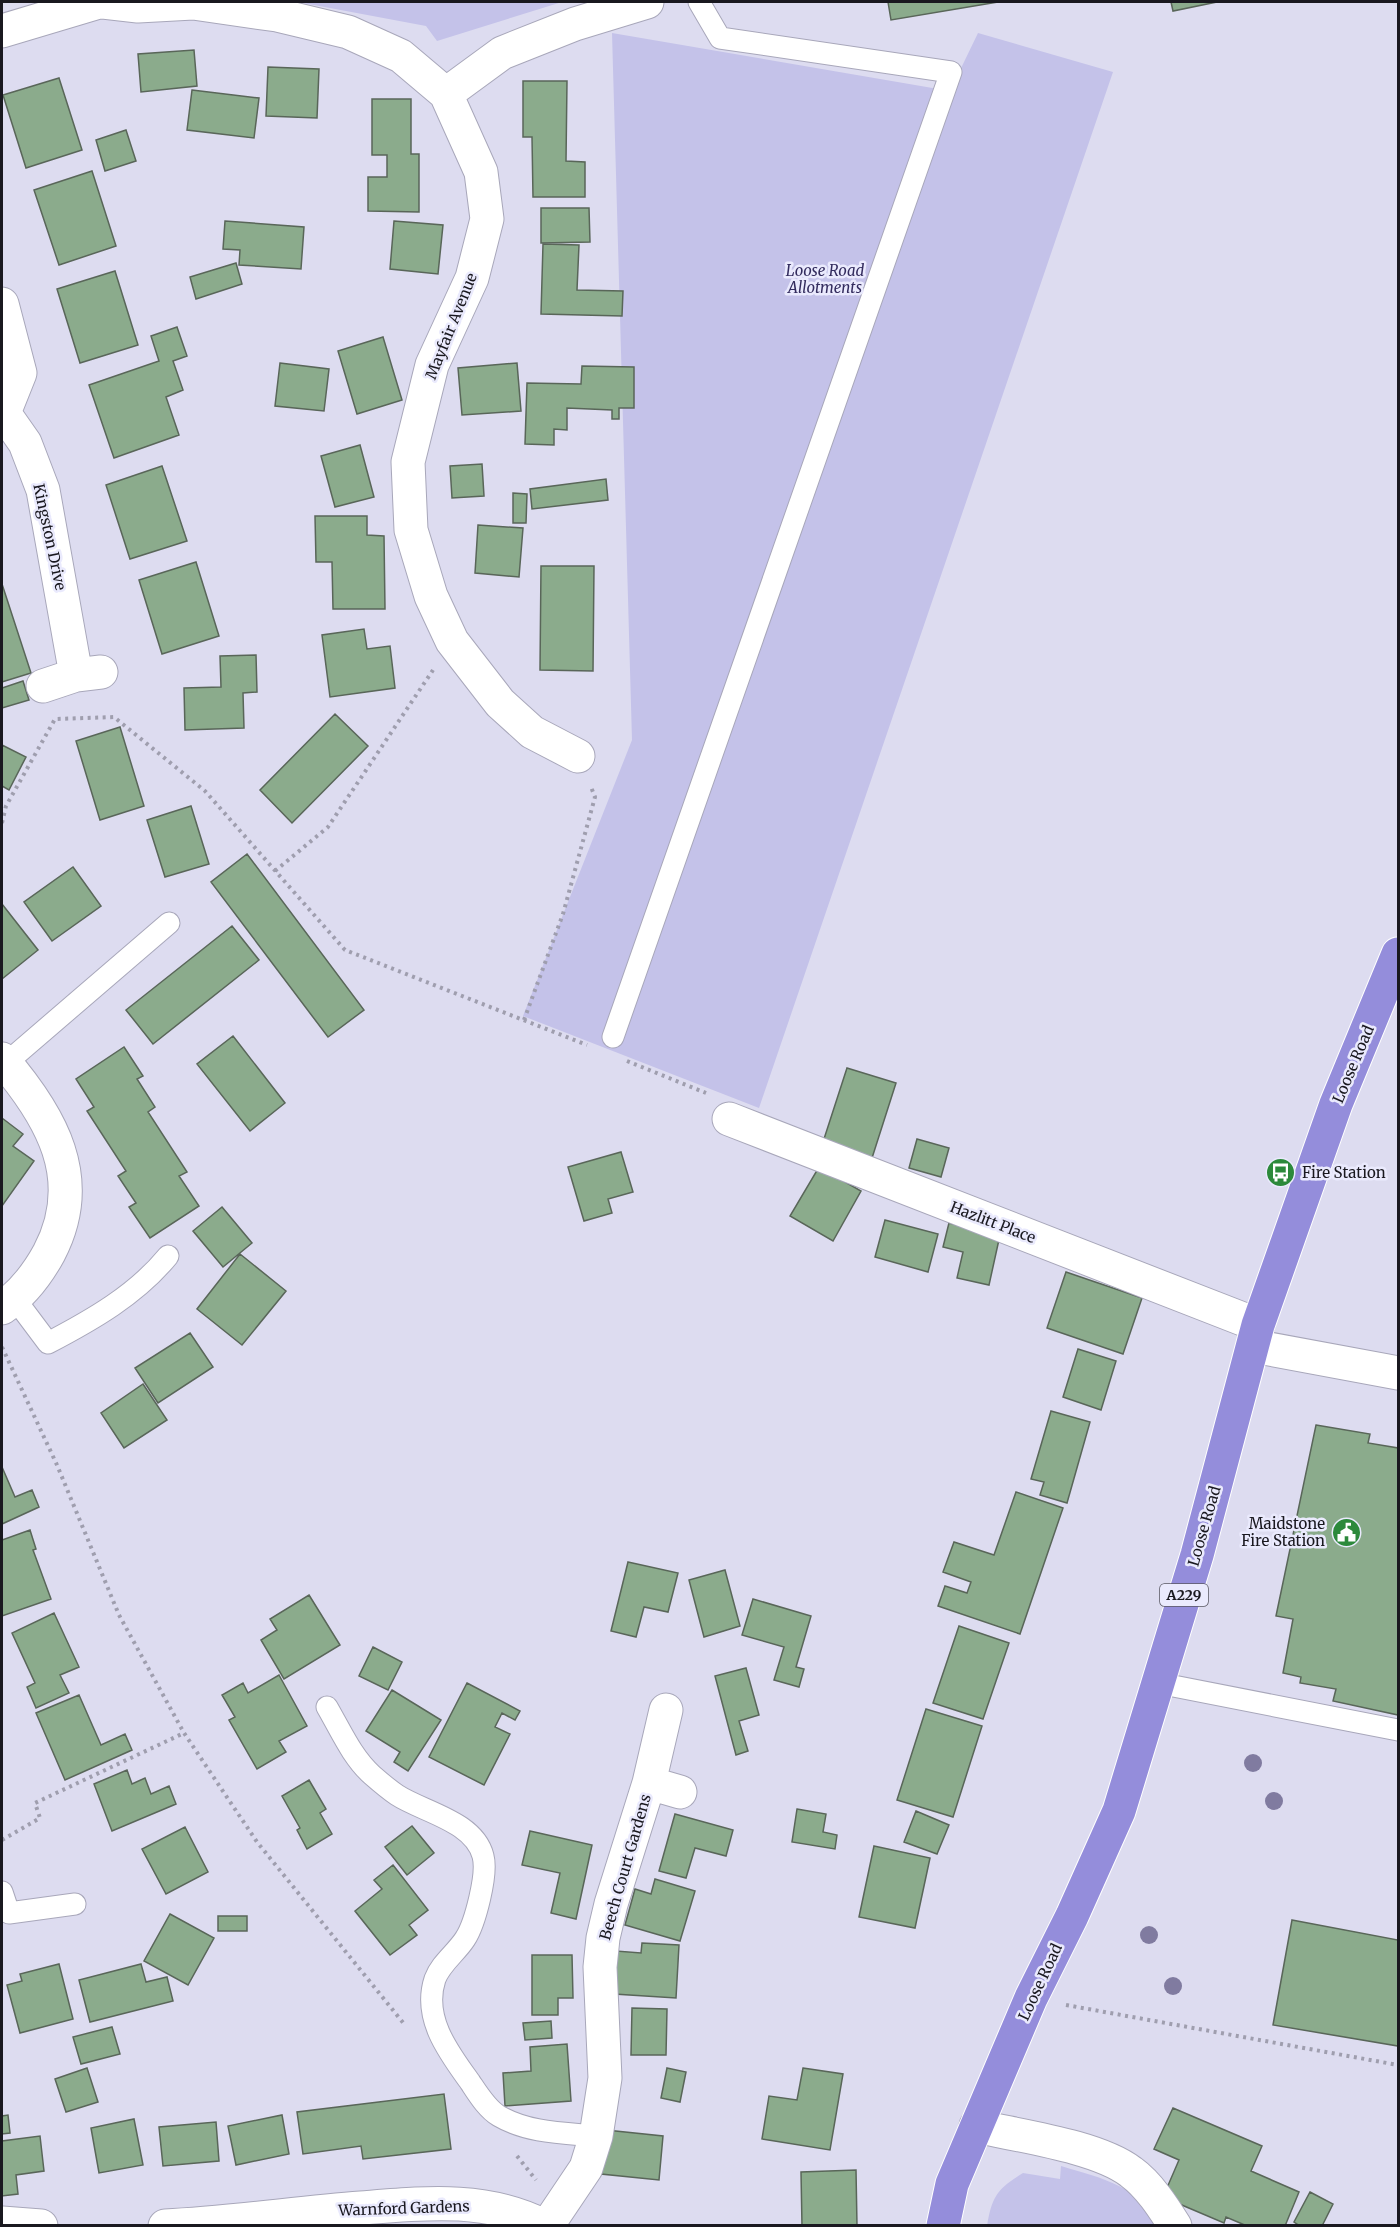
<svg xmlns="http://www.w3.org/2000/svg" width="1400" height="2227" font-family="Merriweather,serif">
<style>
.green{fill:#c4c2e9}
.building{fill:#8bab8c;stroke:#596659;stroke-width:1.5}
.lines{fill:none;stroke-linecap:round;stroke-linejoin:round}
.lane-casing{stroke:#a8a7ba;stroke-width:23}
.street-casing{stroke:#a8a7ba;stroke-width:35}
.highway-casing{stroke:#fff;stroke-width:35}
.path{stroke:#9f9eae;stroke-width:4;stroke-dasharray:3 4.5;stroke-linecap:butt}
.lane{stroke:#fff;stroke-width:21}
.street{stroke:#fff;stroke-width:33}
.highway{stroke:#948ddb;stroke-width:33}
.tree{fill:#807ba0}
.labels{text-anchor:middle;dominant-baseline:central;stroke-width:5;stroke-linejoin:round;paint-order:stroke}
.shield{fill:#eaeafd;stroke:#585762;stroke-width:1.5}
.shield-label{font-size:14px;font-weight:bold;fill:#19181f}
.park-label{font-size:15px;font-style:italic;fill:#332c5e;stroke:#eaeafd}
.street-label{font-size:15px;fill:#19181f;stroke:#eaeafd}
.poi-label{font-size:15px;fill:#19181f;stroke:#eaeafd;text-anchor:start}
</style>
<rect width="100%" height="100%" fill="#dddcf0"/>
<path class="green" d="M298,2H562L437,41L426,26Z
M612,33L950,91L978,33L1113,72L759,1108L523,1016L632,740Z
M1061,2166C1105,2179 1137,2186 1165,2226H987C992,2196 997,2189 1023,2173L1060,2179Z"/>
<path class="building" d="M888,2H998L891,20Z
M1171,2H1217L1173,11Z
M194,50L197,86L141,92L138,54Z
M268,67L319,69L317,118L266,116Z
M59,78L82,150L26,168L3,95Z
M523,81H567L566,161L585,162V197H533L532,137H523Z
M192,90L259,98L254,138L187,130Z
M372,99H411V154H419V212L368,211V177H387V155H372Z
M126,130L136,161L105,171L96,140Z
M92,171L116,246L59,265L34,190Z
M541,208H589L590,242L541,243Z
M225,221L304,227L301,269L239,265L240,250L223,249Z
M394,221L443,225L438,274L390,269Z
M543,244L579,245L577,290L623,291L622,316L541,314Z
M236,263L242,284L196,299L190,277Z
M115,271L138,345L80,363L57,289Z
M177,327L187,356L173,361L183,390L166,397L179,435L114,458L89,385L159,361L151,336Z
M383,337L402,400L357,414L338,351Z
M280,363L329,369L324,411L275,406Z
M517,363L521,411L462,415L458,368Z
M582,366L634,367V408H619V419H612V410L567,408V430L554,429V445L525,444L527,383L581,384Z
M360,445L374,497L335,507L321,456Z
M482,464L484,496L452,498L450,466Z
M162,466L187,541L130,559L106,485Z
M606,479L608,500L532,509L530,489Z
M513,493L527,494L526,523H513Z
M315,516H367V535L384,536L385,609H333L332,562H316Z
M478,525L523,528L519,577L475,573Z
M196,562L219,636L162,654L139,580Z
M541,566H594L593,671L540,670Z
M2,584L31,673L2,682Z
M364,629L367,649L390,646L395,688L330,697L322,635Z
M256,655L257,692L243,693L244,728L185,730L184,688L221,687L220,656Z
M23,681L29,700L2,708V688Z
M335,714L368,746L292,823L260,790Z
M120,727L144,806L100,820L76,741Z
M2,745L26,757L9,790L2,786Z
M191,806L209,864L165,877L147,820Z
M247,854L364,1010L328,1037L211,882Z
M73,867L101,906L52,941L24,902Z
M2,904L38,950L2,979Z
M232,926L259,960L153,1044L126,1010Z
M233,1036L285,1103L250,1131L197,1064Z
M124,1047L143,1076L137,1079L155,1107L148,1112L187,1172L179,1176L199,1206L150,1238L129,1207L136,1203L118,1176L126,1171L87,1111L94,1107L76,1079Z
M847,1068L896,1083L872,1158L823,1142Z
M2,1118L23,1134L13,1146L34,1161L2,1206Z
M917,1139L949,1148L941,1177L909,1168Z
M621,1152L633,1192L608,1199L612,1213L584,1221L568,1167Z
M819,1167L861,1191L833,1241L790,1216Z
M222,1207L252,1243L223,1267L193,1231Z
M885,1220L938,1234L928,1272L875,1257Z
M949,1223L1000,1235L989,1285L957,1278L963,1252L943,1247Z
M240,1254L286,1291L242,1345L197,1309Z
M1066,1272L1142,1298L1123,1354L1047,1328Z
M190,1333L213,1367L158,1403L135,1368Z
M1078,1349L1116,1361L1101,1410L1063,1397Z
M143,1384L167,1420L124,1448L101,1413Z
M1051,1411L1090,1422L1067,1503L1040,1495L1044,1482L1031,1479Z
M1316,1425L1370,1434L1368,1443L1398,1448V1715L1333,1701L1336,1689L1300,1683L1301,1677L1283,1673L1293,1619L1276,1616Z
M2,1467L15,1497L32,1490L39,1507L2,1524Z
M1016,1492L1063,1508L1020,1634L938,1606L945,1586L967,1593L971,1582L943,1572L954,1542L994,1555Z
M30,1530L36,1549L33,1550L51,1599L2,1616V1540Z
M628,1562L678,1573L668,1612L644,1607L636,1637L611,1631Z
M725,1570L740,1626L704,1637L689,1580Z
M309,1595L340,1645L284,1679L261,1640L277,1630L270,1619Z
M753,1599L811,1616L796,1667L804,1669L799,1687L774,1680L784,1647L742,1635Z
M54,1613L79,1667L60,1675L69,1693L36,1708L27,1687L35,1683L12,1633Z
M959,1626L1009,1643L983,1719L933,1703Z
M373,1647L402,1662L388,1690L359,1676Z
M746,1668L759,1715L739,1721L748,1751L736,1755L715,1676Z
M279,1675L307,1726L279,1741L286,1752L257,1769L229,1720L235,1717L222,1695L243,1683L248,1693Z
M467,1683L520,1711L515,1720L502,1713L495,1727L510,1734L484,1785L429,1757Z
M392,1690L441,1720L408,1771L394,1762L400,1752L366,1731Z
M79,1695L101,1745L125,1734L132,1750L65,1780L36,1713Z
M926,1709L982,1726L953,1817L897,1800Z
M127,1770L132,1784L145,1778L151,1794L169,1786L176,1804L112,1831L94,1784Z
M309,1780L326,1809L320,1813L332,1834L307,1849L297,1830L300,1828L282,1796Z
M797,1809L826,1814L823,1832L837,1835L835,1849L792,1842Z
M916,1811L949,1825L937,1854L904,1842Z
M675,1814L733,1830L726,1856L695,1848L686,1878L659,1871Z
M412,1826L434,1853L407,1875L385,1847Z
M185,1827L208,1872L166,1894L142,1849Z
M530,1831L592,1845L576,1919L551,1913L560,1873L522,1865Z
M874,1846L930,1858L915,1928L859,1917Z
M393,1865L428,1910L409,1925L417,1935L390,1955L355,1911L382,1889L374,1880Z
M655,1879L695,1891L680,1941L625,1925L635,1889L651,1894Z
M170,1914L214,1938L188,1985L144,1961Z
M218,1916H247V1931H218Z
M1292,1920L1398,1940V2046L1273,2025Z
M642,1943L679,1945L676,1998L614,1994L616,1951L641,1953Z
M532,1955H572L573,1998H558V2015H532Z
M59,1964L73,2019L20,2033L7,1985L22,1981L20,1974Z
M141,1964L146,1982L167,1977L173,2001L90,2022L79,1980Z
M632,2008L667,2009L666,2055H631Z
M551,2021L552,2038L525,2040L523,2023Z
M112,2027L120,2054L81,2064L73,2037Z
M567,2044L571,2101L505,2106L503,2073L531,2071L530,2047Z
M87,2068L98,2102L66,2112L55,2079Z
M667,2068L686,2072L680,2102L661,2098Z
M803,2068L843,2074L830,2150L762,2139L769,2096L797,2100Z
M444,2094L451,2149L363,2159L361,2146L303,2154L297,2112Z
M1173,2108L1262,2146L1251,2171L1299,2192L1285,2226H1247L1226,2217L1224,2223L1163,2197L1179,2160L1154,2149Z
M8,2115L10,2133L2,2134V2116Z
M282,2115L289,2154L236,2165L228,2126Z
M134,2119L143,2165L99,2173L91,2128Z
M216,2122L219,2161L163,2166L159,2127Z
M606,2130L663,2136L659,2180L601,2174Z
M40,2136L44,2171L16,2175L18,2194L2,2196V2141Z
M856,2170L857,2226H802L801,2172Z
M1310,2192L1333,2204L1322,2226H1300L1294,2222Z"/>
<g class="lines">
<defs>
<path id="lane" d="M613,1037L951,72L720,38L699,2
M5,1064L169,923
M15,1299L48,1343C92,1320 136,1295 168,1256
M1158,1683L1398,1730
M327,1707C341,1731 352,1757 372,1775C380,1782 388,1789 397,1795C423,1812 474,1821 483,1856C488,1874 475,1924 465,1939C456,1953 441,1963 435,1979C422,2018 449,2053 470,2082C478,2094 487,2109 499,2116C528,2133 564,2133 596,2136
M2,1892L9,1913L75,1904"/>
<path id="street" d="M103,2L138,6L193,3L277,15L348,32L401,56L446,94L481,172L487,219L472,278L432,365L408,462L411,530L431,596L452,641L500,703L532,732L578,756
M2,31L99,2
M446,94L502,53L575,24L647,2
M2,304L20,373L4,413
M4,413L25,443L43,490L76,675
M43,686L76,675L101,672
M2,1059C51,1116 88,1179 49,1253C37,1275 22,1294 2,1308
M729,1119L1258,1325
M1253,1346L1398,1373
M649,1783L680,1792
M976,2126C1019,2136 1097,2146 1131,2172C1149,2185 1163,2207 1175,2226
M2,2223L41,2226
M165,2226C230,2223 296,2213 361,2208C424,2203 486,2196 544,2226
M547,2226L586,2168L596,2136L605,2078L600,1967L603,1938L611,1904L649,1783L666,1710"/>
<path id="highway" d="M943,2226L952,2184L1031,1998L1072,1916L1119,1811L1197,1555L1258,1325L1336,1104L1398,954"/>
</defs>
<use href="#lane" class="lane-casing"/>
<use href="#street" class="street-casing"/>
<use href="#highway" class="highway-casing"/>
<path class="path" d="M2,823L6,806L55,719L114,717L205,791L345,950L587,1045
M275,871L328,827L433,670
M524,1020L563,914L595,797L591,787
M627,1061L706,1093
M2,1347L57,1465L119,1615L184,1733L257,1842L405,2025
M2,1840L40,1818L35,1803L184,1733
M1066,2005L1398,2065
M517,2156L536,2180"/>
<use href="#lane" class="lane"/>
<use href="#street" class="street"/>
<use href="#highway" class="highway"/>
</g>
<g class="tree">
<circle cx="1253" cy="1763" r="9"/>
<circle cx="1274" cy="1801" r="9"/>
<circle cx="1149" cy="1935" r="9"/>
<circle cx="1173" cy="1986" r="9"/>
</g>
<defs>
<symbol id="bus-disc" viewBox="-11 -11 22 22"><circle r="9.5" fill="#2c893b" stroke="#eaeafd"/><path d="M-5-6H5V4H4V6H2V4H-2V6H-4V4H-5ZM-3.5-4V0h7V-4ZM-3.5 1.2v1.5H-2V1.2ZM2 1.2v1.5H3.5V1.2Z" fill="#fff"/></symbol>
<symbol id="civic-disc" viewBox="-11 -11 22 22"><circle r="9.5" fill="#2c893b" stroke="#eaeafd"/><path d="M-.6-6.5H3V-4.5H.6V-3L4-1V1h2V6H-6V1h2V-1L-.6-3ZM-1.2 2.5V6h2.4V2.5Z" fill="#fff"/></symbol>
</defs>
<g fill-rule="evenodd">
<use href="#bus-disc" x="1264" y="1156" width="33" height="33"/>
<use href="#civic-disc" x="1330" y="1516" width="33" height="33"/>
</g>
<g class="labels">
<rect class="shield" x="1160" y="1584" width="48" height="22" rx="4.5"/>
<g class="shield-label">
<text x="1184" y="1595">A229</text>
</g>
<g class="park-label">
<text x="825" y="270">Loose Road<tspan x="825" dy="17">Allotments</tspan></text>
</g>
<g class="street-label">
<text transform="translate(451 326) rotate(-68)">Mayfair Avenue</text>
<text transform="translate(50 537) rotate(78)">Kingston Drive</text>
<text transform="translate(1353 1064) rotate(-67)">Loose Road</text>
<text transform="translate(993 1222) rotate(21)">Hazlitt Place</text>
<text transform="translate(1204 1526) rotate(-74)">Loose Road</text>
<text transform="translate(625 1867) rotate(-74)">Beech Court Gardens</text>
<text transform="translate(1040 1982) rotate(-65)">Loose Road</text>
<text transform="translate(404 2208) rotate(-2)">Warnford Gardens</text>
</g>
<g class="poi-label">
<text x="1302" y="1172">Fire Station</text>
<text x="1325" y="1523" text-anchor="end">Maidstone<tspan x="1325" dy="17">Fire Station</tspan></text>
</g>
</g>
<rect width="1400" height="2227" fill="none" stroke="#19181f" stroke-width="6"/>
</svg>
